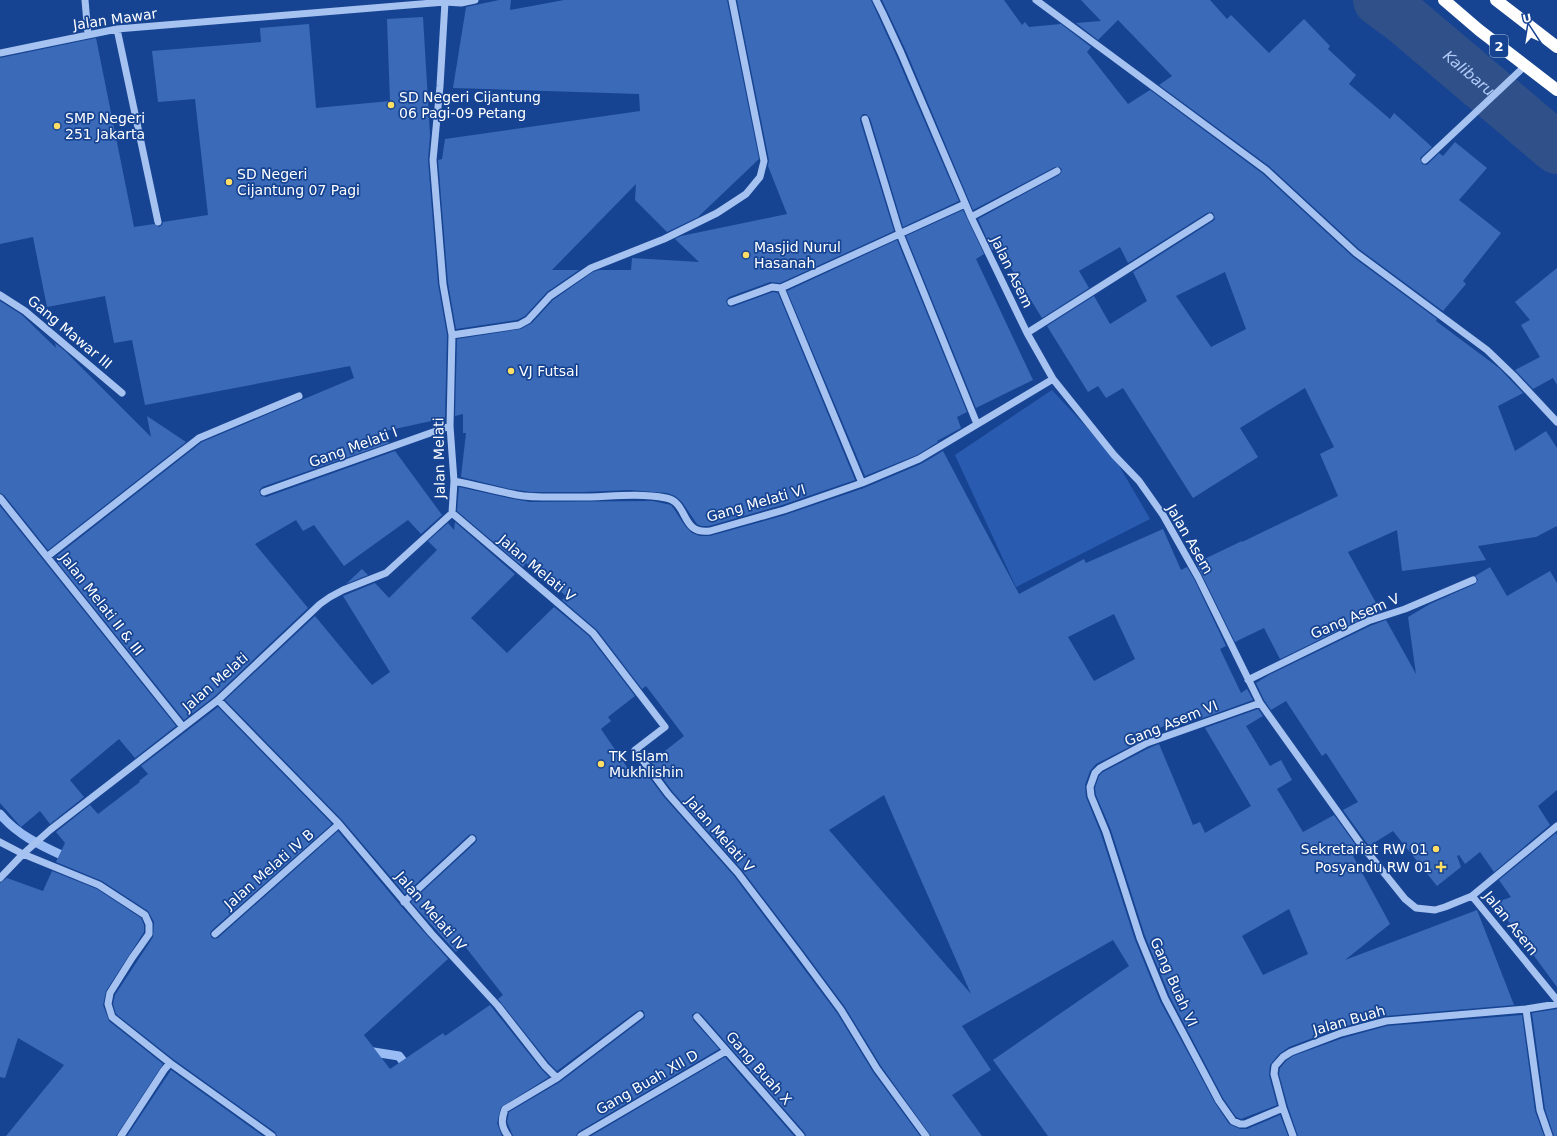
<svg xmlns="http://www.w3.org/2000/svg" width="1557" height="1136" font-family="'DejaVu Sans',sans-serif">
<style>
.green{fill:#295cb1}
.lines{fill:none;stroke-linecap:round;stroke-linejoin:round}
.stream{stroke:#98bcf3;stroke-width:9}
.river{stroke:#30508a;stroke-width:52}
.building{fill:#3b6ab9;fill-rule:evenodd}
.minor{stroke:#a6c2f0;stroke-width:7}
.highway{stroke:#fff;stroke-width:12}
.poi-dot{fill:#ffde65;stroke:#174492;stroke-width:1.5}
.labels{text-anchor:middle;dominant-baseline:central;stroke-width:3.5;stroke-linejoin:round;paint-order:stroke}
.shield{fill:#174492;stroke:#b9c7de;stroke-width:1}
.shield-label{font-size:13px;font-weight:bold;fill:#fff}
.street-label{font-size:14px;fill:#fff;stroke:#174492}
.poi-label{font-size:14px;fill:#fff;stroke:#174492;text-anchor:start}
.water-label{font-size:15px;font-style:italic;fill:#b2ccf7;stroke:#174492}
</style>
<rect width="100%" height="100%" fill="#174492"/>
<path class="green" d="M1052,390L1114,457L1150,519L1016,587L955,455Z"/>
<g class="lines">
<path class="stream" d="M0,814C18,836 44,847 70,859
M367,1051L399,1056L409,1069"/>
<path class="river" id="s1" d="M1379,0L1402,17L1557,148"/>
</g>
<path class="building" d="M499,0H511L510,10L564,0H727L759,159L698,217L667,232L635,200L636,184L552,270H579L547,292L525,316L517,320L456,329L448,283L438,160L442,159L445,139L640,111L639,94L453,88L466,7Z
M737,0H871L896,55L959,201L903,227L870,118L866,114H863L860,118V120L894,231L780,283L770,282L729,297L726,301L728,306L732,307L773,292L778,293L855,480L782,505L709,526H701L697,524L682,502L675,496L667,493L630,490L583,492H531L510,489L461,477L466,433H463V414L455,416L457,339L521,329L532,323L553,300L593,272L599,270H631L632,258L699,262L675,239L681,236L787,214L768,166L769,160Z
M882,0H1004L1022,25L1025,22L1029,27L1061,24L1091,47L1087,52L1128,104L1150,90L1263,174L1353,257L1437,319L1436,321L1499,368L1523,393L1498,406L1515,451L1546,431L1557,448V526L1536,537L1478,546L1486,560L1402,571L1397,530L1348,552L1381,612L1366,617L1280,659L1264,628L1235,642L1196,563L1242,541V542L1338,496L1320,454L1334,447L1305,388L1240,428L1258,457L1193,498L1123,388L1106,398L1098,386L1088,392L1047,326L1094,296L1110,324L1147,301L1133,272L1213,221L1215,219L1214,215L1212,212L1207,213L1128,263L1120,247L1079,271L1089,288L1042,318L998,247L992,250L978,219L1059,175L1061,173L1062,169L1059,167H1055L973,210L906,51ZM1225,272L1246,329L1211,347L1176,296Z
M1081,0H1210L1227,19L1231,15L1269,53L1304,19L1330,46L1328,49L1356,75L1349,84L1390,119L1394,113L1432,147L1420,158L1422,164L1426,165L1428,164L1439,153L1443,156L1455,142L1487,168L1459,200L1501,233L1463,281L1466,284L1443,311L1359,249L1269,166L1159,85L1172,76L1118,20L1098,40L1076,23L1101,21Z
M423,17L430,135L428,160L438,284L447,335L445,418L381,432L389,443L262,487L259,491L261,496L266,497L395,451L442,515L421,534L408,520L344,566L314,525L303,531L296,520L255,544L308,608L215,696L184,720L54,558L202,442L354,378L350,366L145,405L132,340L114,343L105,296L47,307L33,237L0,244V58L96,38L134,227L154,224L159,227L162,225L163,222L208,215L195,99L158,102L152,51L261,42L260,28L309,24L316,108L390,101L387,19Z
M963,210L984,254L976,259L1033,380L976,408L906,236Z
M897,240L967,412L957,417L961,428L937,441L938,442L917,455L865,476L787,291Z
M1557,268V385L1553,378L1533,389L1515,370L1540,357L1521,325L1530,320L1515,302Z
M0,301L22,315L56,348L55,343L65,351L151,437L147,416L186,442L48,550L4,495L0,493Z
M943,451L1019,594L1084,559L1086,563L1163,529L1181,570L1187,567L1194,579L1226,646L1220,649L1241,693L1247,689L1253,700L1200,719L1195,710L1154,731L1155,735L1145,739L1096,764L1090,771L1085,785L1086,797L1101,834L1135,940L1160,1001L1215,1103L1229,1124L1240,1129H1247L1280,1115L1288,1136H1048L993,1060L1129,966L1113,940L962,1026L991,1070L952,1095L982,1136H931L881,1066L845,1007L802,949L742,870L672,791L651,762L684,736L646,686L642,689L597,630L562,600L566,596L526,563L523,567L457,511L459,487L508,498L530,502L653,501L671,505L674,509L685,526L692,533L700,536H710L785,515L864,488L921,464ZM1114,614L1135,659L1094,681L1068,637ZM884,795L907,848L971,994L829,830Z
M0,506L176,726L135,758L119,739L70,780L84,797L50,824L40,811L21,827L0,803Z
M455,522L515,574L471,618L507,653L554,607L589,636L635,696L608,717L611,721L601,729L633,776L643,769L664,797L734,876L837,1013L873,1072L920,1136H806L805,1133L701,1014L696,1012L692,1015L693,1020L719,1049L578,1132L576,1136H513L507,1122L509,1112L560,1082L643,1019L645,1017L644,1012L642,1010L637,1011L557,1071L549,1063L498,999L503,995L464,945L456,952L411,902L475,843L477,840L476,836L473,834L469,835L405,894L343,821L225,700L315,616L372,685L390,672L343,596L375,583L389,598L437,550L428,541L448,523L454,530Z
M1490,567L1507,596L1550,571L1557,583V790L1538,806L1550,825L1494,872L1480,852L1465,864L1459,855L1457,856L1461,867L1437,886L1393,831L1369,846L1343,810L1358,802L1326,753L1322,756L1286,701L1271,710L1264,700L1256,683L1269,675L1370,626L1386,620L1416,674L1408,617L1430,604L1475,584L1478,580L1475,576Z
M362,569L368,575L346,584Z
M218,707L332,824L212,930L210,933L211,937L214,939L218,938L338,831L400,905L448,959L364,1035L390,1069L443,1033L445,1036L490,1005L541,1069L549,1077L501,1107L497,1123L502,1136H277L275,1132L173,1059L116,1014L113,1004L115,995L153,937L154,922L148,911L102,881L56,862L65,843L56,832L90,805L98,814L140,782L139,781L148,774L141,766Z
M1258,709L1263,716L1246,726L1270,766L1281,760L1292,780L1277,789L1303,832L1334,815L1360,851L1353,856L1390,924L1345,960L1477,910L1514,1005L1385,1016L1339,1028L1289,1047L1279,1054L1270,1065L1269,1075L1277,1105L1241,1119L1236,1117L1223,1098L1170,997L1145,936L1111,830L1096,795L1095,788L1099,776L1103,772L1149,748L1159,744L1193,825L1200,822L1205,833L1251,806L1205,728ZM1289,909L1308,954L1263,975L1242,936Z
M1556,833L1557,835V987L1495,903L1511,897L1499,880Z
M52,871L97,889L141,918L144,925V932L106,991L103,1005L109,1021L163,1064L116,1136H6L64,1065L18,1038L5,1078L0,1077V883L7,878L43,891Z
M1557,1009V1136H1554L1545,1109L1532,1013Z
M1522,1015L1535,1111L1544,1136H1298L1288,1107L1279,1074L1280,1068L1286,1061L1293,1056L1343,1038L1387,1026Z
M725,1057L794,1136H591Z
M171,1070L263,1136H127Z"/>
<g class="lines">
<path class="minor" d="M85,0L88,35
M876,0L883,14L901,53L971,217L1027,333L1053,379L1114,455L1139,481L1163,515L1198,577L1260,703L1360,843L1405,899L1416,908L1435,910L1445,907L1472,896L1557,1000
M1036,0L1266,170L1356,253L1487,350L1514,376L1557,422
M117,29L158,222
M0,53L117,29L445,2L461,3L475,0
M865,119L900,234L977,424
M1425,160L1525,66
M971,217L1057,171
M781,288L862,483
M0,295L25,311L122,393
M731,302L772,287L781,288L965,204
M1027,333L1210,217
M452,335L519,325L528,320L550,296L591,268L664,239L717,213L746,194L760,177L764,161L732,0
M454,481C475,485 496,491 517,495C534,498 554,497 571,497C603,498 633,492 666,498C689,502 680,535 710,531L784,510L862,483L919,459L1053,379
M264,492L450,426
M0,498L183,727
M452,513L593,633L665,727L635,750L668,794L738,873L798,952L841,1010L877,1069L926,1136
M48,556L199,438L299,396
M1248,680L1368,621L1405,609L1473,580
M218,700L339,824L431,933L498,1006L545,1066L557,1078L505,1109C501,1120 501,1126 508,1136
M1260,703L1147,743L1100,768L1095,773L1090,787L1091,796L1106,832L1140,938L1165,999L1219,1101L1233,1121L1240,1124H1245L1283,1108
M0,842L23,854L99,885L145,915L149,924V934L132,958L110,993L108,1004L112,1017L170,1063L272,1136
M0,878L23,854L50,830L218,700L320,604L330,597L343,590L386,573L452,513L454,481L450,426L452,335L443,284L433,160L440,86L445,2
M1472,896L1557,826
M404,902L472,839
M215,934L339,824
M1526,1009L1540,1110L1549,1136
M697,1017L801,1136
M557,1078L640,1015
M121,1136L164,1070L170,1063
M581,1136L726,1051
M1293,1136L1283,1108L1274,1074L1275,1066L1283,1057L1291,1052L1341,1033L1386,1021L1526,1009L1557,1004"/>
<path class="highway" d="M1444,0L1479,30L1557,90
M1496,0L1557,47"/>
</g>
<g class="poi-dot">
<circle cx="391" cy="105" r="4"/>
<circle cx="57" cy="126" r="4"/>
<circle cx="229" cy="182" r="4"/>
<circle cx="746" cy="255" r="4"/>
<circle cx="511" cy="371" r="4"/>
<circle cx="601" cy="764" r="4"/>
<circle cx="1436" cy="849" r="4"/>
<path d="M1439 861h4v4h4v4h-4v4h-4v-4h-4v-4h4z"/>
</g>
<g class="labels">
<rect class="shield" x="1490" y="35" width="18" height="22" rx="3"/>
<g class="shield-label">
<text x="1499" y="46">2</text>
</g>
<g class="street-label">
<text transform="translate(115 19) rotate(-8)">Jalan Mawar</text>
<text transform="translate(1012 272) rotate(64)">Jalan Asem</text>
<text transform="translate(70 332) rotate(40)">Gang Mawar III</text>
<text transform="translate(353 447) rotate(-20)">Gang Melati I</text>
<text transform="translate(439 458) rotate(-91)">Jalan Melati</text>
<text transform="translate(756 503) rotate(-16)">Gang Melati VI</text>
<text transform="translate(1190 539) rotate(60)">Jalan Asem</text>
<text transform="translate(537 568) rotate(40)">Jalan Melati V</text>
<text transform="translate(102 604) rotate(52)">Jalan Melati II &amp; III</text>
<text transform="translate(1355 616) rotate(-23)">Gang Asem V</text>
<text transform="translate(215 682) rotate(-41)">Jalan Melati</text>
<text transform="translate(1171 723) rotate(-22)">Gang Asem VI</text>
<text transform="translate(720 834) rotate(49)">Jalan Melati V</text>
<text transform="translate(269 869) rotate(-41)">Jalan Melati IV B</text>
<text transform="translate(431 911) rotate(49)">Jalan Melati IV</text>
<text transform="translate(1511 923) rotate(51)">Jalan Asem</text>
<text transform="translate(1174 982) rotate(66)">Gang Buah VI</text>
<text transform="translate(1349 1020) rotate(-16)">Jalan Buah</text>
<text transform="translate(759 1068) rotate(49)">Gang Buah X</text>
<text transform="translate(647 1082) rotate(-30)">Gang Buah XII D</text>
</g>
<g class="poi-label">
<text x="399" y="97">SD Negeri Cijantung<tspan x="399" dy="16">06 Pagi-09 Petang</tspan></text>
<text x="65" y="118">SMP Negeri<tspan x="65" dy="16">251 Jakarta</tspan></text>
<text x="237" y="174">SD Negeri<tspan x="237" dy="16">Cijantung 07 Pagi</tspan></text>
<text x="754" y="247">Masjid Nurul<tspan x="754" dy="16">Hasanah</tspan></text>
<text x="519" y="371">VJ Futsal</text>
<text x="609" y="756">TK Islam<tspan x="609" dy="16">Mukhlishin</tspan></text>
<text x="1428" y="849" text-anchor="end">Sekretariat RW 01</text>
<text x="1432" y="867" text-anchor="end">Posyandu RW 01</text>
</g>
<g class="water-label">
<text stroke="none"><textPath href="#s1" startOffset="116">Kalibaru</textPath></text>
</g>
</g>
<g transform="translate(1529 28) rotate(348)" stroke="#174492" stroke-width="3" paint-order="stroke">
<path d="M0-3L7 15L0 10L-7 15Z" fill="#ffffff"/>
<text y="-6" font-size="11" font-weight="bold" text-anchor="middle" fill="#ffffff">U</text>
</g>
</svg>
